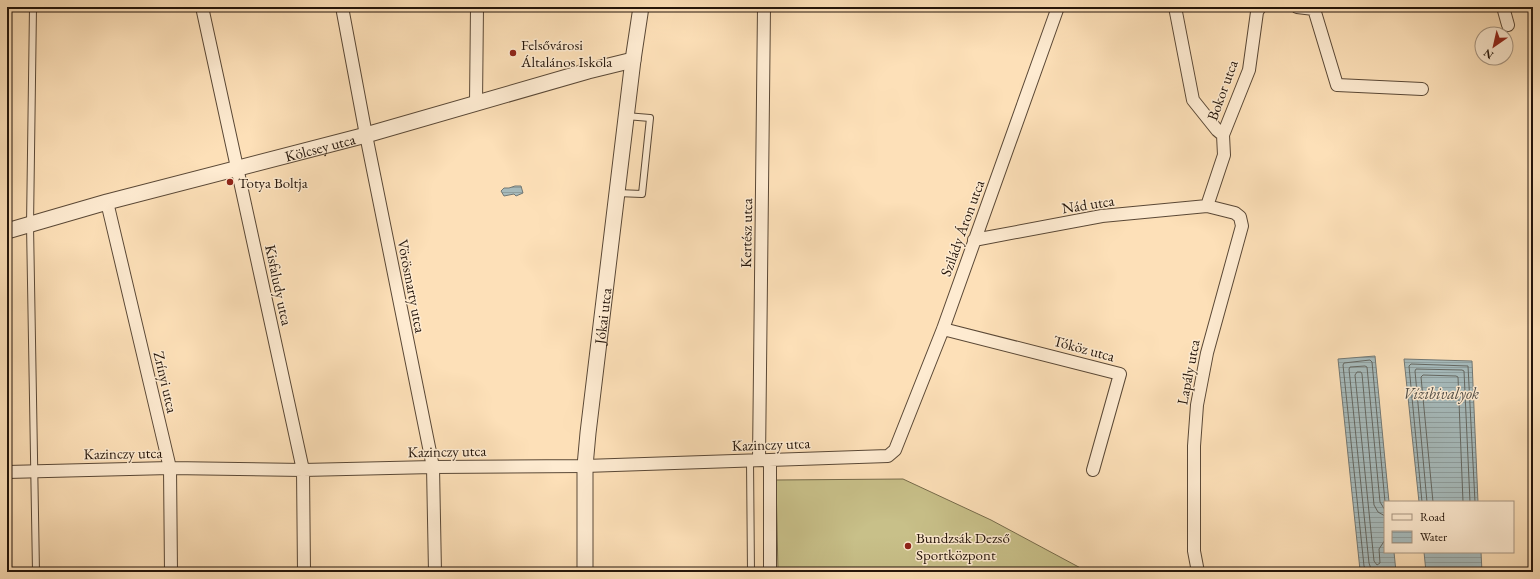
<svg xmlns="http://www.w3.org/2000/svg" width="1540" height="579" font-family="'EB Garamond',serif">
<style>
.garden{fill:#c8c089;stroke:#766a4a}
.water{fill:url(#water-rules);stroke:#727874}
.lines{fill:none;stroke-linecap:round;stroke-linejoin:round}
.shore{stroke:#656862;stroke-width:1}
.service-casing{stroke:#5a4836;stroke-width:8}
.minor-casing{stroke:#5a4836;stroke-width:14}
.tertiary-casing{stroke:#5a4836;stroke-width:17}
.service{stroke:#feebd1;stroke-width:6}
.minor{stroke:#feebd1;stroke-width:12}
.tertiary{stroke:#feebd1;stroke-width:15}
.poi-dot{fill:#8f2418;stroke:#feebd1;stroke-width:1.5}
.labels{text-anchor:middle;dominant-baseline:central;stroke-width:3;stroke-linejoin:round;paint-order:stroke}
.poi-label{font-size:15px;fill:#24150a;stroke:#feebd1;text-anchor:start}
.street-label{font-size:15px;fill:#24150a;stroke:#feebd1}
.water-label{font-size:16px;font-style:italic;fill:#524f48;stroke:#feebd1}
</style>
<defs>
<pattern id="water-rules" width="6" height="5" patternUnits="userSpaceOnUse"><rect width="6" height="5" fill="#a6babb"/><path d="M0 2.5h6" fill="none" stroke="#8f9f9f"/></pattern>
</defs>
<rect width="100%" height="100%" fill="#fde0b8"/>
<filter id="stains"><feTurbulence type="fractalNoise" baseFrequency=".005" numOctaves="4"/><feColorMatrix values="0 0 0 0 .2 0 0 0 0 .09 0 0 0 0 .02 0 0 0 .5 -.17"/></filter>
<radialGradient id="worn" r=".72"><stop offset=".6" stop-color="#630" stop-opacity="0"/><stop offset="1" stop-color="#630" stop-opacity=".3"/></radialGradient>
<path class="garden" d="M903,479L991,520L1088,572H778L776,480Z"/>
<path class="water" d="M515,186H521L523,193L516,196L514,194L504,196L501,191L504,188H509Z
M1375,356L1389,502H1385V552H1394L1396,572H1375L1360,570L1338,359Z
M1404,359L1472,361L1478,502H1419Z
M1424,552H1481L1482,572H1426Z"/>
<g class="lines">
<path class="shore" d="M1422,502L1409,366L1411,364L1468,366L1475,502
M1427,502L1415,371L1416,369L1462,370L1464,371L1470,502
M1433,502L1421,377L1423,375L1456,376L1458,377L1463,502
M1385,516L1378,512L1374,505L1362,374L1361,372H1357L1355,375L1374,561L1377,565L1380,563L1379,549L1385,540
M1367,572L1364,566L1343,365L1344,363L1370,360L1372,362L1385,502
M1372,572L1369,563L1349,369L1350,367L1365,366L1367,367L1380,502L1385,510"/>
<defs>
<path id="service" d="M33,7L30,225L36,572
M617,193L642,194L650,118L626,116
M750,461L751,572"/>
<path id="minor" d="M202,7L303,470L304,572
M342,7L366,135L433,467L435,572
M1175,7L1193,100L1217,130L1223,135
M1297,7L1314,9L1337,85L1422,89
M1503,7L1508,25
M476,103L477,7
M107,202L170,468L171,572
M1207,206L1224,155L1223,135L1249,70L1257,12L1260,7
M974,240L1102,216L1207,206L1235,213L1240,217L1242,226L1207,353L1197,405L1194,446V551L1198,572
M943,329L1120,374L1093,470
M759,460L764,7
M770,460V572
M7,472L170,468L303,470L433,467L585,466L888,456L895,450L943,329L1058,7"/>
<g id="tertiary">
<path id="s1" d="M7,231L107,202L366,135L588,71L633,60"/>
<path id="s2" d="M585,572V466L588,433L633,60L641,7"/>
</g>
</defs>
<use href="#service" class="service-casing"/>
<use href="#minor" class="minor-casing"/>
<use href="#tertiary" class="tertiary-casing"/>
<use href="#service" class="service"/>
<use href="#minor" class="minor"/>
<use href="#tertiary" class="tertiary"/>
</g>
<g class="poi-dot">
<circle cx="513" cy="53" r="4"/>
<circle cx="230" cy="182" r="4"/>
<circle cx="908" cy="546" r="4"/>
</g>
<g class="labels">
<g class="poi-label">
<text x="521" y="44">Felsővárosi<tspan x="521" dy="17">Általános Iskola</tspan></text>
<text x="238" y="182">Totya Boltja</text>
<text x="916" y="537">Bundzsák Dezső<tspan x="916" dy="17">Sportközpont</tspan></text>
</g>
<g class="street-label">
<text transform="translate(1222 90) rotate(-70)">Bokor utca</text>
<text stroke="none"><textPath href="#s1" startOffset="324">Kölcsey utca</textPath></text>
<text transform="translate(1088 204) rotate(-9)">Nád utca</text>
<text transform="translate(962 228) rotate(-70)">Szilády Áron utca</text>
<text transform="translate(746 233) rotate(-89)">Kertész utca</text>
<text transform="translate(279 285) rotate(78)">Kisfaludy utca</text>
<text transform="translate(412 286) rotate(79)">Vörösmarty utca</text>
<text stroke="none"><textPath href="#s2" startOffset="257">Jókai utca</textPath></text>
<text transform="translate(1084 348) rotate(15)">Tóköz utca</text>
<text transform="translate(1188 372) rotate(-79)">Lapály utca</text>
<text transform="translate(166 382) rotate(77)">Zrínyi utca</text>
<text transform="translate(771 444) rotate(-2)">Kazinczy utca</text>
<text transform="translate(447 451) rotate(-1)">Kazinczy utca</text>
<text transform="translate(123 453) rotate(-1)">Kazinczy utca</text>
</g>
<g class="water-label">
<text x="1441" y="393">Vízibivalyok</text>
</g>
</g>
<rect width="1540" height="579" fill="none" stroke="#fde0b8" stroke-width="24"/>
<rect x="8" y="8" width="1524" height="563" fill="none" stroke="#24150a" stroke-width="2"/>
<rect x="12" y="12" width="1516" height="555" fill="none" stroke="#24150a"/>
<rect x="1384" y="501" width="130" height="52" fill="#feebd1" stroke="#a79581"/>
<rect x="1392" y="514" width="20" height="6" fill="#feebd1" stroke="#a79581"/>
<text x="1420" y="521" font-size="12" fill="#24150a">Road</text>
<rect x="1392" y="531" width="20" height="12" fill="url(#water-rules)" stroke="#a79581"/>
<text x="1420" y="541" font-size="12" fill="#24150a">Water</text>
<g transform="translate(1494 46) rotate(214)"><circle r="19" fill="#feebd1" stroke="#a79581"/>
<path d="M0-3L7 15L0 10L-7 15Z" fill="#8f2418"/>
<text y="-6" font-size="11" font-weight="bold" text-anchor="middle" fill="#24150a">N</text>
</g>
<rect width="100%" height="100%" filter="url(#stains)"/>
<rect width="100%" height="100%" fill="url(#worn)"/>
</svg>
